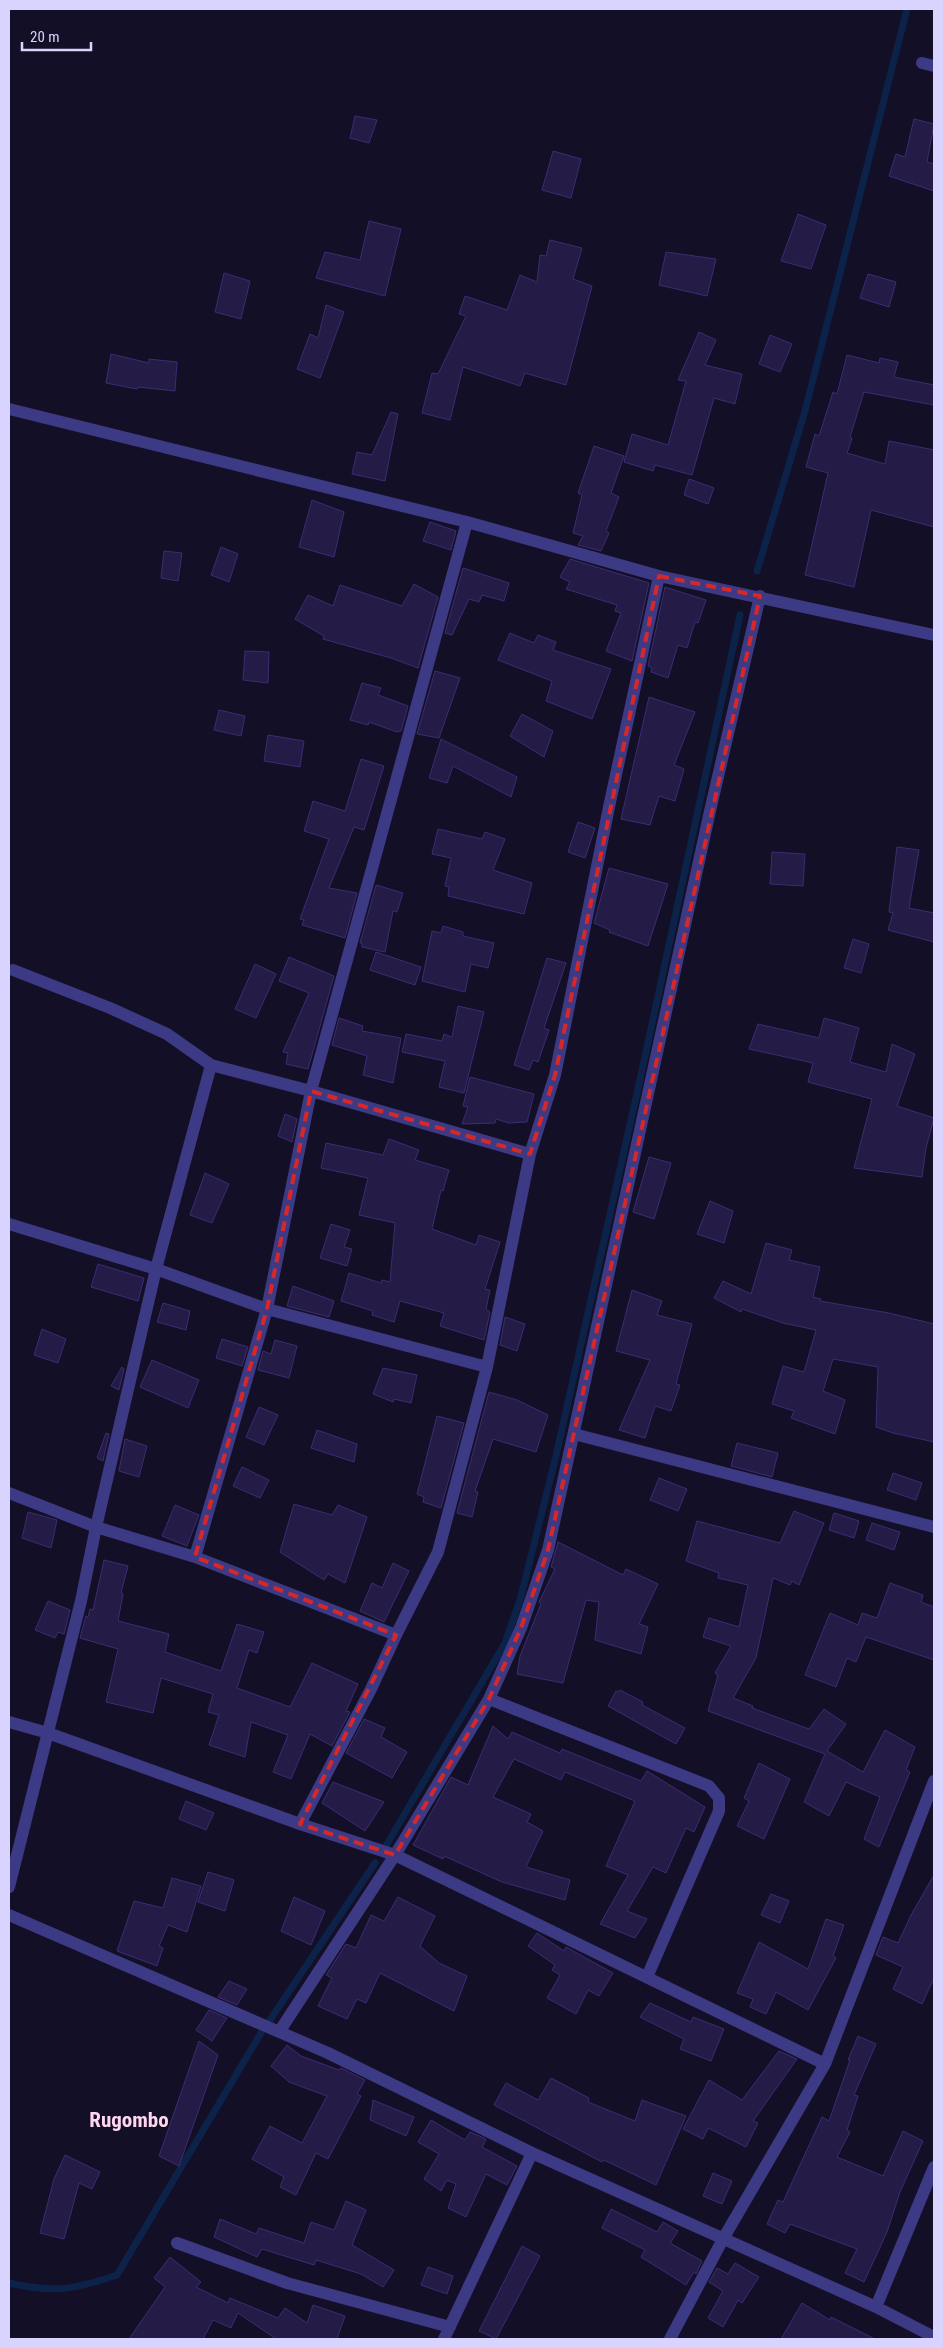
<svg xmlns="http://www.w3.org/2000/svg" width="943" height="2348" font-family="'Roboto Condensed',sans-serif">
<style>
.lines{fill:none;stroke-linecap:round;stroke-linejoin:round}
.stream{stroke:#0c2248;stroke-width:7}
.building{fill:#241b47;stroke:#3b2d73}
.minor{stroke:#3d3a85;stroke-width:12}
.marked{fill:none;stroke:#d62828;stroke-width:4;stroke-dasharray:10 6;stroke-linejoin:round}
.labels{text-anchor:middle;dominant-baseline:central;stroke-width:4;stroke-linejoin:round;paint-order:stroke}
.district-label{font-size:21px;font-weight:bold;fill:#ffd6f0;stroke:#130f26}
</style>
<rect width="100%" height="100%" fill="#130f26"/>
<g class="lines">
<path class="stream" d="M757,571L805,411L907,9
M387,1844L505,1643L520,1600L556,1456L641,1075L740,615
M270,2020L375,1863
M9,2283C54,2293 73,2290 117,2275L261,2033"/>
</g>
<path class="building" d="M355,116L377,120L369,143L350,138Z
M914,119L934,124L927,162L934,164V191L889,176L896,154L905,157Z
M553,151L581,159L571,198L542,190Z
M798,214L826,225L811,269L781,261Z
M369,221L401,229L385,296L316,278L325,252L360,260Z
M550,240L582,248L573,279L592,286L566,385L525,373L520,386L463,367L450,420L422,413L432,373L438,374L466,316L459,314L465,296L507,310L520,275L537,282L540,255L546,256Z
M666,252L716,259L707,296L659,285Z
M224,273L250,281L241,319L215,312Z
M868,274L896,282L889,307L860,298Z
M326,305L344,312L320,378L297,369L310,334L318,338Z
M699,332L716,340L705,365L742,374L735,404L714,398L692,475L655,465L653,471L624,462L632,434L668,445L686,381L678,380Z
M770,335L792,344L780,372L759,364Z
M111,354L149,363V359L177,362L175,391L138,387L137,389L106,383Z
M847,355L879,363L880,358L898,362L894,377L934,385V405L864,392L850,437L852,438L847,453L885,464L889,441L934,450V527L871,510L854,587L805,575L828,473L806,467L815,434L819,436L833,392L837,394Z
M391,412L398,414L385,481L352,474L357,452L372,455Z
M594,446L624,456L611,493L619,497L606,531L609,533L601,551L578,545L583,536L573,533L582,495L578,493Z
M689,479L714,488L708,504L684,495Z
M312,500L344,512L334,557L299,547Z
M430,522L456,531L451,550L423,541Z
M221,547L238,554L229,582L211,575Z
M164,551L182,553L178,581L161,578Z
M570,559L649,583L632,661L606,651L621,613L615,611L617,605L566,589L570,582L560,577Z
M463,568L509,583L504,601L482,595L479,602L469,599L452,635L445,633Z
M414,584L438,597L418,668L391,658L323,639L324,636L295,619L308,595L333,606L340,585L402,606Z
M665,587L706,600L698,623L695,622L687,648L678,645L668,678L651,672L652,668L648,666Z
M510,633L534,643L538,635L556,642L553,650L611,669L592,719L546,701L552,681L498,660Z
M245,651L269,652L268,683L243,680Z
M435,671L460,678L439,738L417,734Z
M362,683L381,688L378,695L408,706L401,731L397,732L369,722L368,725L350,720Z
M649,697L695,712L674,765L684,769L675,801L659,796L650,825L621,819Z
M219,710L245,716L241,736L214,730Z
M522,714L553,731L544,757L510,736Z
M268,735L304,741L300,767L264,761Z
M441,739L517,777L511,797L453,766L447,783L429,778Z
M361,759L384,766L364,830L354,827L329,888L357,893L345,938L302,925L304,920L300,919L329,839L304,831L313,801L345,811Z
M578,822L595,828L585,858L568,852Z
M438,829L482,839L485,832L505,839L493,870L532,883L524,914L448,896L449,887L445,886L451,858L432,854Z
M897,847L919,850L909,908L934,913V942L888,930L893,913L889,912Z
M772,852L805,854L803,886L770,884Z
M609,868L668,884L648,946L609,932L610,930L594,923Z
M376,885L403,893L397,912L393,911L385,952L362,947V943H360Z
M443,926L463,932V936L494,943L488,968L471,964L465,992L422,981L432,931L441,933Z
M853,939L869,944L861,973L844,968Z
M376,952L421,967L415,985L370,970Z
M289,957L334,976L308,1069L286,1064L288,1053L283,1052L309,993L279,981Z
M547,958L566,963L544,1028L549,1030L538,1062L533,1060L529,1070L514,1065Z
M255,964L276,974L256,1018L235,1009Z
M458,1006L484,1012L464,1093L439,1087L445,1061L402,1052L406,1034L442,1041L444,1034L452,1037Z
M339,1018L363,1026L362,1031L401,1038L393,1083L363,1075L367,1056L332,1045Z
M824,1018L859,1028L850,1062L886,1072L892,1044L915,1054L897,1106L934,1118L926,1148L922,1177L854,1168L872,1099L808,1082L813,1063L749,1049L758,1024L819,1038Z
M470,1077L534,1094L527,1122L509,1123L496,1119L495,1123L462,1124L468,1107L463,1106Z
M285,1114L297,1119L292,1142L278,1136Z
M389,1139L419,1150L415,1160L449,1170L443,1191L441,1190L432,1229L476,1245L479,1235L500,1242L485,1289L490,1290L486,1309L490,1312L484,1340L440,1326L444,1313L400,1301L394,1322L372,1315L373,1311L341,1301L349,1273L381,1283L382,1280L390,1282L395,1223L359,1215L368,1178L321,1168L326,1143L383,1155Z
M649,1157L671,1163L654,1219L633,1212Z
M205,1173L229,1184L212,1223L190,1215Z
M710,1201L733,1211L724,1243L697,1234Z
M331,1224L350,1230L344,1247L352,1249L347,1266L320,1258Z
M766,1243L792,1250L789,1260L820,1267L813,1297L821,1299L820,1301L889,1313L934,1324V1442L893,1433L876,1427L878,1367L833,1359L823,1391L845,1400L835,1434L791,1418L794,1411L772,1404L783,1366L804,1372L816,1330L783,1323L742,1309L741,1312L714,1298L723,1281L751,1294Z
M98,1264L144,1278L138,1301L91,1287Z
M293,1286L334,1301L329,1317L287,1306Z
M632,1290L662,1301L657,1315L692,1324L676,1384L680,1385L671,1411L655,1406L645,1438L619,1430L650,1360L616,1351Z
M163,1303L190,1311L186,1330L157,1322Z
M505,1317L525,1324L517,1351L500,1345Z
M42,1329L66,1339L58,1363L34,1355Z
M222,1339L248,1347L242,1366L216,1358Z
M275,1340L297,1346L289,1378L258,1370L263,1351L271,1354Z
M152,1360L199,1380L188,1408L140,1387Z
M122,1367L124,1369L119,1390L111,1386Z
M383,1368L417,1375L411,1403L394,1399L393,1402L373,1394Z
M489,1392L517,1400L548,1415L536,1452L493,1439L475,1491L478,1492L472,1517L457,1513Z
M259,1407L278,1415L264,1445L246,1437Z
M437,1416L464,1423L441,1508L423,1502L424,1497L417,1494Z
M317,1430L357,1444L354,1462L311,1448Z
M106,1433L109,1434L103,1461L97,1458Z
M125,1439L147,1446L139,1477L119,1471Z
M737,1443L778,1453L772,1477L731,1466Z
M242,1467L269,1480L260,1498L233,1486Z
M893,1473L922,1483L916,1500L887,1490Z
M659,1478L687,1489L678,1511L650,1500Z
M294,1504L332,1515L338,1505L367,1517L345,1583L328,1574L324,1580L280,1552Z
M175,1505L199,1515L187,1546L162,1536Z
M794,1511L824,1523L799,1585L792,1581L790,1585L773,1578L756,1658L733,1698L753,1706L752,1708L809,1729L824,1709L846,1724L827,1751L863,1772L885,1730L915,1747L906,1770L910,1772L879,1847L864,1839L880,1797L846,1782L829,1816L804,1802L825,1754L708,1711L718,1675L715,1673L731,1646L703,1637L709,1618L739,1627L748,1585L718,1578L719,1573L686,1561L697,1521L780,1543Z
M28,1512L57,1520L51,1548L22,1538Z
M834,1513L859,1521L854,1538L829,1530Z
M872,1523L900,1532L894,1550L866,1540Z
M558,1542L623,1575L626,1569L658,1584L639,1624L648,1627L641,1654L595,1640L599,1602L586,1600L563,1683L517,1674L520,1656L541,1604L539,1602L555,1569L551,1567Z
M104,1560L128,1566L121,1593L123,1594L118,1621L169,1634L165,1652L221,1671L237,1624L264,1632L257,1653L249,1650L237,1688L290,1707L312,1663L358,1684L346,1711L350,1712L332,1746L310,1734L291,1779L273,1772L288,1735L251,1722L245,1757L209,1745L219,1715L208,1712L213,1694L161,1678L153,1713L106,1702L118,1649L80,1638L86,1616L88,1617L90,1609L93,1610Z
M393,1563L409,1571L384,1622L360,1611L372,1583L382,1588Z
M890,1583L923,1595L921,1602L934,1607V1660L866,1637L856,1662L847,1658L836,1687L805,1675L830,1613L858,1625L862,1613L877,1618Z
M48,1601L70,1610L64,1634L58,1632L55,1638L35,1630Z
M620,1690L643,1702L642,1705L685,1728L676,1744L608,1706L616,1691L618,1692Z
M364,1719L385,1728L381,1737L407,1752L392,1778L346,1753Z
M493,1726L508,1739L512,1732L560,1753L562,1749L641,1781L647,1771L705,1807L694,1832L686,1828L666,1873L653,1867L627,1911L647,1919L635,1938L600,1924L628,1875L606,1866L635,1801L565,1772L561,1780L514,1759L493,1797L531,1814L527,1822L543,1831L526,1867L570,1880L565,1900L502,1882L444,1856L443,1859L413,1845L451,1777L468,1785Z
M759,1763L790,1779L764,1839L737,1826L749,1801L744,1798Z
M333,1782L384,1802L365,1831L322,1803Z
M186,1801L214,1813L206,1830L179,1819Z
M208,1872L234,1880L225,1911L198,1902Z
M934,1875V1978L922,2004L893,1989L903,1967L876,1955L883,1937L898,1943L911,1915Z
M172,1878L201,1886L187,1932L168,1925L159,1946L163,1948L157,1966L117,1951L134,1901L163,1908Z
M771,1894L789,1901L780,1923L761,1915Z
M294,1897L325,1911L311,1945L281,1931Z
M398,1897L435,1916L420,1946L439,1963L467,1976L454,2011L380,1973L366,2003L357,1999L347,2019L318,2006L332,1978L326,1975L346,1944L356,1948L371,1915L384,1921Z
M826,1919L844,1925L833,1956L836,1958L808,2010L776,1992L766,2014L750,2007L753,1999L737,1993L759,1942L808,1969Z
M537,1933L564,1951L566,1947L613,1973L599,1996L588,1990L576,2014L547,1998L560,1975L552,1970L555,1965L528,1946Z
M229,1981L247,1989L237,2005L218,1997Z
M650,2003L691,2022L693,2017L724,2029L711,2061L680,2049L684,2039L640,2017Z
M209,2010L227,2018L212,2041L196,2030Z
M858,2036L876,2044L854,2095L858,2096L847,2130L850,2132L837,2157L883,2176L903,2131L923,2141L900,2192L887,2232L864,2282L845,2273L857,2249L790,2224L785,2233L767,2224L778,2200L783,2202L822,2117L829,2121L850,2060H848Z
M199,2041L218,2055L179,2166L159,2156Z
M287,2045L301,2056L339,2070L341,2068L365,2080L357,2094L361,2096L328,2159L316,2153L296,2195L280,2187L284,2177L252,2159L270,2126L302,2143L327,2096L289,2082L271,2066Z
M779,2051L797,2059L753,2121L758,2123L746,2147L708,2128L703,2139L683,2129L709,2080L742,2100Z
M551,2078L589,2098L588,2102L635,2121L642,2100L686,2116L656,2185L604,2160L602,2162L494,2105L506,2083L538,2100Z
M373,2100L414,2117L406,2136L370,2120Z
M431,2120L465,2140L470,2132L484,2138L486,2140L482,2147L517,2166L507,2185L486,2174L466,2217L448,2208L456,2184L447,2180L441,2191L424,2179L439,2154L418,2142Z
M65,2155L100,2172L92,2189L79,2183L64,2239L40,2233L54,2179Z
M713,2173L732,2181L722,2204L703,2196Z
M346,2201L366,2210L352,2245L394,2270L383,2287L361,2274L316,2260L314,2265L262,2249L257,2257L214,2237L220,2219L256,2234L259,2228L304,2243L311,2222L334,2230Z
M611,2209L657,2232L663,2222L678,2231L670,2243L702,2261L696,2274L694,2272L686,2285L641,2257L645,2250L602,2228Z
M522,2246L540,2256L496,2339L479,2331Z
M170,2257L201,2282L196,2287L228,2303L230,2298L278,2318L285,2308L307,2323L313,2305L345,2316L337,2339H276L238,2313L231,2328L213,2320L203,2339H129L165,2287L154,2278Z
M735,2263L759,2277L742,2303L738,2300L723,2327L708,2318L723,2291L709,2282L717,2268L728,2274Z
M428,2267L453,2276L447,2294L421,2285Z
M802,2303L830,2320L831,2317L875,2339H781Z"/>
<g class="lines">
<path class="minor" d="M922,63L934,66
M9,409L467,522L659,576L934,635
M659,576L609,807L555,1075L530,1154L487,1367L438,1552L396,1635L371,1689L300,1824L395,1855L825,2064
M13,970L110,1008L167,1034L211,1065L311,1091L530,1154
M9,1224L156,1269L267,1309L487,1367
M574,1434L934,1527
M9,1493L96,1527L195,1557L396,1635
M195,1557L267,1309L311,1091L467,522
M489,1699L709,1786L719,1798V1811L647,1977
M9,1722L48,1733L300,1824
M9,1887L81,1601L96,1527L156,1269L211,1065
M9,1915L328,2053L532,2153L876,2307L934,2337
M279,2032L395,1855L489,1699L521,1628L548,1550L710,811L760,596
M177,2243L287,2283L450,2327
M876,2307L934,2167
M444,2339L532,2153
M670,2339L723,2239L825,2064L934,1781"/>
</g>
<path class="marked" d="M659,576L760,596L548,1550L521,1628L489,1699L395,1855L300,1824L396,1635L195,1557L267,1309L311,1091L530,1154L555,1075Z"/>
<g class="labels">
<g class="district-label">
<text x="129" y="2120">Rugombo</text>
</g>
</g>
<rect width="943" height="2348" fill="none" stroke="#d9d4ff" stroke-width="20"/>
<path d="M22 42v8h69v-8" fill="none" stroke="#d9d4ff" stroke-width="2.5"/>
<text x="30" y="42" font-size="15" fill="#d9d4ff" stroke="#130f26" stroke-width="4" paint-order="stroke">20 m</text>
</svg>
